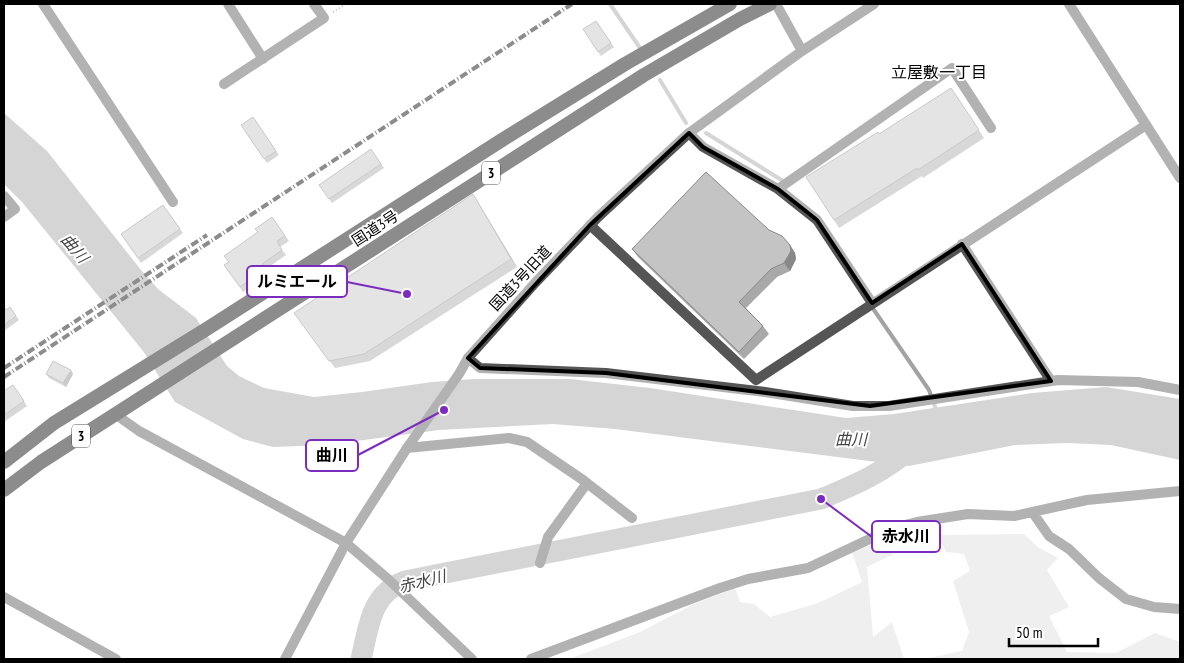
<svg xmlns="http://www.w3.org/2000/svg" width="1184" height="663" font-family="'PT Sans Narrow','Noto Sans JP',sans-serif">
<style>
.green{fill:#dcdcdc}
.water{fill:#a3a3a3}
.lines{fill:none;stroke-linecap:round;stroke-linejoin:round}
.stream{stroke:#a3a3a3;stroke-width:4}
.river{stroke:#a3a3a3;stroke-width:21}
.path{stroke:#777;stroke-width:2;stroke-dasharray:1 2.5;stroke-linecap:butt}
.minor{stroke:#555;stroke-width:10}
.tertiary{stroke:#555;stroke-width:10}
.trunk{stroke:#000;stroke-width:14}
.rail{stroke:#000;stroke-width:4;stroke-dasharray:8 2.5 1 2.5;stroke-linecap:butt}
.wall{fill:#a9a9a9}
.shaded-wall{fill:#898989}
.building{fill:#c4c4c4;stroke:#898989}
.marked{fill:none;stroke:#000;stroke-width:4;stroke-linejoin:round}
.labels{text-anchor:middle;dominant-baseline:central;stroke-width:4;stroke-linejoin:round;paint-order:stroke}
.shield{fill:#fff;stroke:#4c4c4c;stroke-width:1}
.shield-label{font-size:14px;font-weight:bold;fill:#000}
.street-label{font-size:15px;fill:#000;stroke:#fff}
.neighbourhood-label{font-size:16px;fill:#000;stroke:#fff}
.water-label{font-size:16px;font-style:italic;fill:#444;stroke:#fff}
.leader{fill:none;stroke:#7b2cbf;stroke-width:2}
.callout-dot{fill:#7b2cbf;stroke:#fff;stroke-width:2}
.callout{fill:#fff;stroke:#7b2cbf;stroke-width:2}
.callout-label{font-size:16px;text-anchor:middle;font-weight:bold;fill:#000}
</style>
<rect width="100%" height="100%" fill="#fff"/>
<path class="green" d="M1024,534L1038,547L1058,558L1047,570L1069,607L1049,616L1067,652L1116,653L1155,633L1180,642V659H924L962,651L969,632L953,581L970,571L964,554L946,552L938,535Z
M897,535L892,555L867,567L873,637L892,622L904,659H569L640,632L694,604L735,588L740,602L754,604L770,617L818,603L862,582L852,552Z"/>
<path class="water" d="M4,113L47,151L141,270L158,289L196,318L227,366L239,376L264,388L314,397L362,392L432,382L474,379H570L650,388L846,418L894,414L1032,393L1106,387L1180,399V460L1111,445L1067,443L1015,445L909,466L615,429L553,424L439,430L326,445L273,447L243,439L175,402L143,351L22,202L4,184Z"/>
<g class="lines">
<path class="stream" d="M610,4L640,48
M660,80L686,123
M706,133L783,181
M874,310L929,390L937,412"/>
<path class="river" d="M361,659C369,627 370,594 405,581L821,499C857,484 885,472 914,446"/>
<path class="path" d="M333,12L346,4"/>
<path class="minor" d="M43,4L173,202
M228,4L263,59
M224,84L324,18L314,4
M689,133L703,147L778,189L817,220L872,303
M778,189L952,68L991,128
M4,196L15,209L4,217
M590,225L756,380L1146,125
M962,244L1051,381
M468,358L480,368L606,373L765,392L853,406H889L1058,380L1138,382L1180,390
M115,414L139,431L346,543L388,579L472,659
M407,448L509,438L527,442L583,480L632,518
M1033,513L1049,536L1069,549L1099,578L1126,599L1154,607L1180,609
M540,563L548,537L587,483
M4,597L116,659
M531,659L720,588L748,579L808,568L893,528L917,522L968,514L1014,516L1087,500L1180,491"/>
<path class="tertiary" d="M776,4L802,51
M1069,4L1180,178
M285,659L346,543L407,448L459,374L468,358L535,283L598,217L689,133L802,51L874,4"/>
<path class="trunk" d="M4,462L54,423L205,330L502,140L625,64L730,4
M4,490L41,462L644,75L740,19L770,4"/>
<path class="rail" d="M4,368L207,235
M4,377L572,4"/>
</g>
<path class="wall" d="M596,21L614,47L601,56L583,29Z
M951,88L984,138L923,178L922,176L839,228L834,220L879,134Z
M253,117L279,155L267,163L241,125Z
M371,149L384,168L332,203L319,185Z
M473,194L478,202L517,267L370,361L335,368L294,313Z
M163,205L183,233L141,263L121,234Z
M272,217L289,241L280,247L286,255L266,269L269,274L243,292L224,265L228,262Z
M790,245L795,253L796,259L790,271L777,277L746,308L763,326L769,334L744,359L638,257L632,249Z
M4,307L6,310L10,307L19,320L4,331Z
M46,374H73L66,387L49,378Z
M13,385L27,406L4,422V391Z"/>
<path class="shaded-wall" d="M473,194L478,202L517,267L511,259Z
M790,245L795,253L796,259L790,271L784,263Z
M71,370L73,374L66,387L63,383Z"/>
<path class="building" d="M596,21L611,43L598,52L583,29Z
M951,88L979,130L918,170L917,168L834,220L806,177L878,132L879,134Z
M253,117L276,151L264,159L241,125Z
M371,149L381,164L329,199L319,185Z
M706,172L769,230L782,236L790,245L791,251L784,263L771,269L739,302L763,326L739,352L632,249Z
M473,194L511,259L364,354L329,361L294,313Z
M163,205L180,229L138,258L121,234Z
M272,217L285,236L277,241L282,250L262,264L265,269L240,287L224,265L229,262L224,256L258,232L255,229Z
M4,307L6,310L10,307L16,316L4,325Z
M53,361L71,370L63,383L46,374Z
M13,385L24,401L4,415V391Z"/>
<path d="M0 0H1184V663H0ZM689,133L703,147L778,189L817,220L872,303L962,244L1051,381L870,406L606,373L480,368L468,358L590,225Z" fill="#fff" fill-opacity=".55" fill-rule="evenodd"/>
<path class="marked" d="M689,133L703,147L778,189L817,220L872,303L962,244L1051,381L870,406L606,373L480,368L468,358L590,225Z"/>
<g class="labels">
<g class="shield">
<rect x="482" y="161.5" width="18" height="23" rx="4"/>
<rect x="72" y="424.5" width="18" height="23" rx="4"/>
</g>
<g class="shield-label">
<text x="491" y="173">3</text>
<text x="81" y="436">3</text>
</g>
<g class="street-label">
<text transform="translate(375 228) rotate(-33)">国道3号</text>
<text transform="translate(520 278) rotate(-47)">国道3号旧道</text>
</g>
<g class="neighbourhood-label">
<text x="939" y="72">立屋敷一丁目</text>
</g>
<g class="water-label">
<text transform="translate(75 248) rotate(49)">曲川</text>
<text x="851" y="439">曲川</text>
<text transform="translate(422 581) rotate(-14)">赤水川</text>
</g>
</g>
<path class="leader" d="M407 294L347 282M444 410L358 455M821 499L872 537"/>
<g class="callout-dot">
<circle cx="407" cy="294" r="5"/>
<circle cx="444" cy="410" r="5"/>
<circle cx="821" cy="499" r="5"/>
</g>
<g class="callout">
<rect x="247" y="266" width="100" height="31" rx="5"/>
<rect x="306" y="440" width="52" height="31" rx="5"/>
<rect x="872" y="521" width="68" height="31" rx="5"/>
</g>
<g class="callout-label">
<text x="297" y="287">ルミエール</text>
<text x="332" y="461">曲川</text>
<text x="906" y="542">赤水川</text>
</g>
<rect width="1184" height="663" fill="none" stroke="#000000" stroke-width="10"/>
<path d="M1009 638v8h89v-8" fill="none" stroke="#000000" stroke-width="2.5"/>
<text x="1016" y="638" font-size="15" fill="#000000" stroke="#ffffff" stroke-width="4" paint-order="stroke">50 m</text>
</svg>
